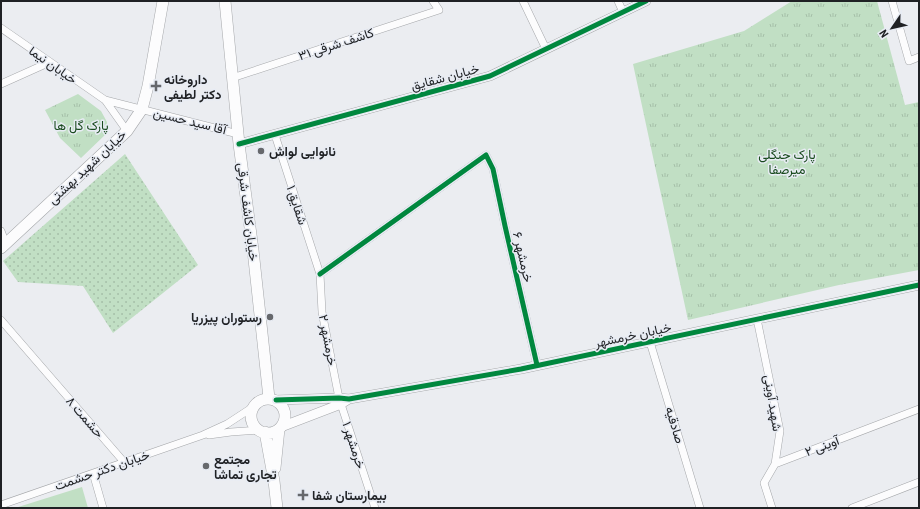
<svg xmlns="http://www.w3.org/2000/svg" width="920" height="509" font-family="'Roboto Condensed',Vazirmatn,sans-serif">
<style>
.grass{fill:url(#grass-dots)}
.park{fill:url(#park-tufts)}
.garden{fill:#c1dfc4}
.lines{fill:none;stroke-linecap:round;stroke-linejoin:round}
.minor-casing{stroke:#a5a7aa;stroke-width:8}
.tertiary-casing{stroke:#a5a7aa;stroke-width:10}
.secondary-casing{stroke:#a5a7aa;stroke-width:12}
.minor{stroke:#fcfcfd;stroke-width:7}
.tertiary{stroke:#fcfcfd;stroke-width:9}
.secondary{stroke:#fcfcfd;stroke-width:11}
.cycleway-casing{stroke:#e8ecf4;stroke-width:8}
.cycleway{stroke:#00873e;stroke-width:5}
.poi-dot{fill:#66686c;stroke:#e8ecf4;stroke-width:1.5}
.labels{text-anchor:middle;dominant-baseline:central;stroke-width:3;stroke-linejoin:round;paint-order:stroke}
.street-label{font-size:13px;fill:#1f2124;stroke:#e8ecf4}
.poi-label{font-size:13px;font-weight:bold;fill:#1f2124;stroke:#e8ecf4;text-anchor:start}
.park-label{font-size:13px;fill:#184a1d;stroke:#e8ecf4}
</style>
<defs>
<pattern id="grass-dots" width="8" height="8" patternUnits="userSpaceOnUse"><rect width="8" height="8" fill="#c1dfc4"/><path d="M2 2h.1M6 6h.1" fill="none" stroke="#a5bfa8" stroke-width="1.8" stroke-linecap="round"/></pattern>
<pattern id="park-tufts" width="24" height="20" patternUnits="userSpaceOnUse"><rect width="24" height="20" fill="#c1dfc4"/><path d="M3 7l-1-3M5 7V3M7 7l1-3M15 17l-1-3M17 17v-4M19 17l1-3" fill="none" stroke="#a5bfa8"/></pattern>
</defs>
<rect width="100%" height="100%" fill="#ebedf1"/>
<path class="grass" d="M125,154L198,265L113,333L83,286L18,282L3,261Z"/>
<path class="park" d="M792,1H877L905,105L919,102V270L839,285L688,320L633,64L744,31Z
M78,94L101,111L107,122L106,134L81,158L60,138L45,110Z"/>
<path class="garden" d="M82,487L88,508H15Z"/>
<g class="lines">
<defs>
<path id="minor" d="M523,1L546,49
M618,1L623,12
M892,1L909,61L919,57
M1,28L105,100L127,131
M232,78L439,10L433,1
M1,84L50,62
M105,100L238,134
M275,135L320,274L322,312L339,398L375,508
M1,231L6,244
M320,274L486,155L493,169L505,226L537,365
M757,319L780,431L775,464L764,483L772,508
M1,320L124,462
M650,342L700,508
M209,435L231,432L260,430
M775,464L919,409
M93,473L103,508
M1,505L203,435L227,424L253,407
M852,508L919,482"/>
<path id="tertiary" d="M239,144L490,76L646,1
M276,400L339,398L349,399L521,369L919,285
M281,427L341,404L349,399"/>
<path id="secondary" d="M225,1L239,144L253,250L269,398
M1,248L127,131L142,109L148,86L163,1
M251 416a17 17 0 1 1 34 0a17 17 0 1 1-34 0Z
M265,432L274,481L277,508
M275,468L279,429"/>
</defs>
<use href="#minor" class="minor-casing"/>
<use href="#tertiary" class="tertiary-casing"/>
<use href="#secondary" class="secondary-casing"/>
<use href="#minor" class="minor"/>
<use href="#tertiary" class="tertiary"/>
<use href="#secondary" class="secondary"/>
<defs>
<path id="cycleway" d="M239,144L490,76L646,1
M320,274L486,155L493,169L505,226L537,365
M276,400L339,398L349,399L521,369L919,285"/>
</defs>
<use href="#cycleway" class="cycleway-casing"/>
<use href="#cycleway" class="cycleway"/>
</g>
<g class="poi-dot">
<path d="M154 80h4v4h4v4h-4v4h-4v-4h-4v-4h4z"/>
<circle cx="261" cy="151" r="4"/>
<circle cx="270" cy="317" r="4"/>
<circle cx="206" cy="466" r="4"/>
<path d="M301 489h4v4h4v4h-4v4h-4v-4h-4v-4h4z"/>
</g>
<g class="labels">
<g class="street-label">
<text transform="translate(336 44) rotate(-18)">کاشف شرقی ۳۱</text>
<text transform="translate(53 65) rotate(35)">خیابان نیما</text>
<text transform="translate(445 77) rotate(-15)">خیابان شقایق</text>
<text transform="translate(190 121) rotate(14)">آقا سید حسین</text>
<text transform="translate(87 167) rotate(-43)">خیابان شهید بهشتی</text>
<text transform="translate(297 205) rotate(72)">شقایق ۱</text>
<text transform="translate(248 212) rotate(83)">خیابان کاشف شرقی</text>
<text transform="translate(523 257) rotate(77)">خرمشهر ۶</text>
<text transform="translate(633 335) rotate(-12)">خیابان خرمشهر</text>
<text transform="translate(328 340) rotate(79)">خرمشهر ۲</text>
<text transform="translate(773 403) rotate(81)">شهید آوینی</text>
<text transform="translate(85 417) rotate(49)">حشمت ۸</text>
<text transform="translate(675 425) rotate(73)">صادقیه</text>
<text transform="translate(354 445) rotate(72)">خرمشهر ۱</text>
<text transform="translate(822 446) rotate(-21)">آوینی ۲</text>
<text transform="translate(102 470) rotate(-19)">خیابان دکتر حشمت</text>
</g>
<g class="poi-label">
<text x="164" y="79">داروخانه<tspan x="164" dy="15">دکتر لطیفی</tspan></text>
<text x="269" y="151">نانوایی لواش</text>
<text x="262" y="317" text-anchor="end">رستوران پیزریا</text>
<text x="214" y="459">مجتمع<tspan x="214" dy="15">تجاری تماشا</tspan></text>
<text x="312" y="495">بیمارستان شفا</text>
</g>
<g class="park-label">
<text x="81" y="125">پارک گل ها</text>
<text x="787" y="154">پارک جنگلی<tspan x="787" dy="15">میرصفا</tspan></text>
</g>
</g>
<rect width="920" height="509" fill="none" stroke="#1f2124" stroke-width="4"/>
<g transform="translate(892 28) rotate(236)" stroke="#e8ecf4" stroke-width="3" paint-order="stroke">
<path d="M0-3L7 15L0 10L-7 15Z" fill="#1f2124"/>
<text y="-6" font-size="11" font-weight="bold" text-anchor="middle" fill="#1f2124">N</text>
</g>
</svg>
